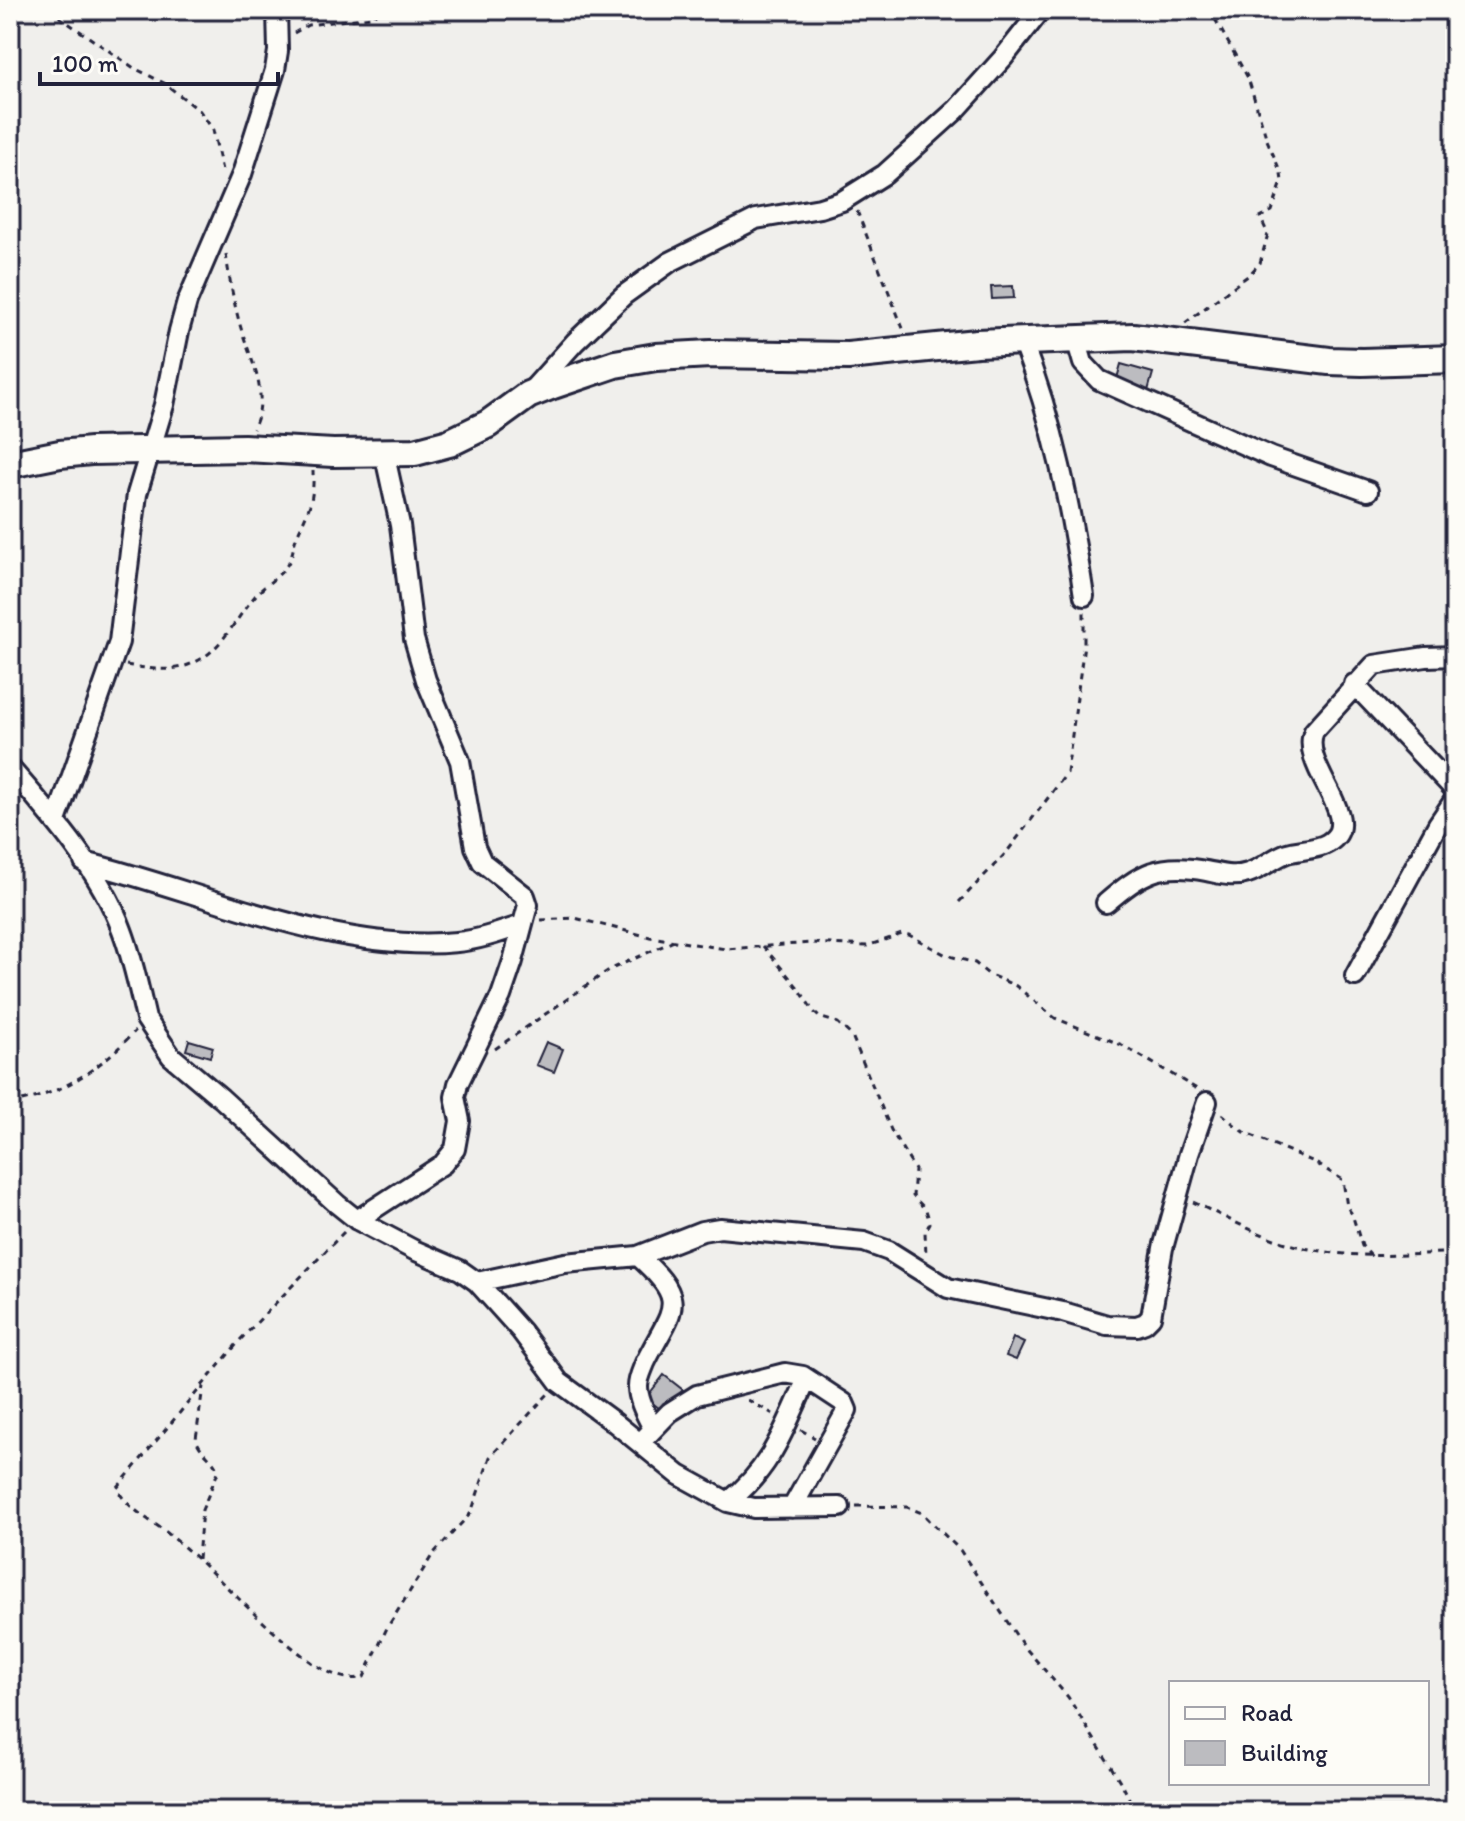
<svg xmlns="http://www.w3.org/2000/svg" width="1465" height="1821" font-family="Itim,sans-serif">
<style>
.building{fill:#bcbcc0;stroke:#22223b;stroke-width:2}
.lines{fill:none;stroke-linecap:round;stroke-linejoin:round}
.street-casing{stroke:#22223b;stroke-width:24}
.secondary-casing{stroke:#22223b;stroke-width:32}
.path{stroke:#22223b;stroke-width:3;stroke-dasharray:6 6;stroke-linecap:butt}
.street{stroke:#fdfcf7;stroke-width:18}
.secondary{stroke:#fdfcf7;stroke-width:26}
</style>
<rect width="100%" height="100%" fill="#f0efec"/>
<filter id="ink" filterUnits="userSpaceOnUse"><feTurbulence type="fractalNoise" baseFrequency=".0125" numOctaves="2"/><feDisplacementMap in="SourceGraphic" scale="16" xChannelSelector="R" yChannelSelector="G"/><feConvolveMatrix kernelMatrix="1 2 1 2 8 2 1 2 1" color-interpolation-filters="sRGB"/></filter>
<g filter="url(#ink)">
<path class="building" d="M1013,286L1014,298L992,299L991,287Z
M1121,364L1153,373L1148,391L1116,382Z
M189,1040L213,1047L210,1057L186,1050Z
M546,1042L563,1049L554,1072L536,1065Z
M1013,1338L1024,1343L1016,1360L1006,1356Z
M664,1375L683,1390L664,1412L646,1398Z"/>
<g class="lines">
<defs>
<path id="street" d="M1076,339L1083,363L1099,380L1271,457L1368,491
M1022,341C1054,423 1071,509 1084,596
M532,390L575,342L624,295L670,262L756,219L820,208L842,201L885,174L956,110L1003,58L1041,10
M1354,684L1455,790
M10,768C51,815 100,870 122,930C133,959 139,989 146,1019L171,1056L221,1098L337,1204L357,1220L414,1250L460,1270L477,1282L521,1331L559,1382L615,1423L679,1475L728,1502L754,1508L840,1507
M56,821L119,642L137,494L164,405L179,331L187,302L242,174L275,70L278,51L277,10
M84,862C202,891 335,954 457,942C479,940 501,932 522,925
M1106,903C1141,873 1159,862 1206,871C1222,874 1233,878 1248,873C1262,869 1273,858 1287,853C1299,849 1317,850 1328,843C1367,820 1298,767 1314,731L1374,665L1426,657L1455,656
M1355,976L1438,824L1455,799
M357,1220L443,1164L455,1149L460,1121L455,1097L458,1084L501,996L513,961L528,905L525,896L482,862L475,847L460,761L426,680L414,639L400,525L384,452
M638,1256C692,1304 671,1309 645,1363C642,1371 638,1378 638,1387C638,1401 647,1416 653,1429
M477,1282L565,1263L638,1256L702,1231L720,1228L864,1242L889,1251L948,1288L1063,1312L1107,1325L1137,1326L1145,1323L1151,1317L1163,1248L1189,1154L1207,1102
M640,1443L670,1412L697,1395L785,1373L803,1376L844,1403L847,1410L792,1508
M728,1502C772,1468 785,1427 807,1379"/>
<path id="secondary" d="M10,464L60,454L91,451L244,448L333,453L415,452L449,443L488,424L528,395L553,385L615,364L656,357L710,354L848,356L977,343L1133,337L1329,361L1362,362L1455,359"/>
</defs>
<use href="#street" class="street-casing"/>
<use href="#secondary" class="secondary-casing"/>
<path class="path" d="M49,10L134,68L164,83L200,111L213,130L223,175
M294,33L308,25L372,17L380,10
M857,211L904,331
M226,254C229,277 233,299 239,321C248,357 272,391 253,429
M1185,323L1249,275L1260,263L1268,234L1260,217L1272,211L1282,182L1281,173L1267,140L1248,78L1210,10
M126,665C149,669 172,673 193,663C221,652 237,616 256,595C265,585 280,576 287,565C293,557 293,545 297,536C309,508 314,502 313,471
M959,902L1006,853L1067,773L1084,644V611
M541,920L575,918L650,937L726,949L812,943L867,946L902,934L909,935L946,955L975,963L988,974L1016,986L1055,1018L1122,1045L1197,1089
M763,946L800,990L813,1011L819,1017L838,1023L852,1036L891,1130L915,1170L913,1196L926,1210L930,1223L925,1232L926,1256
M495,1049L609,970L676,940
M10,1103C61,1096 101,1068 135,1031
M1222,1114L1242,1131L1314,1162L1343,1180L1347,1207L1352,1214L1362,1246L1372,1257
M1193,1202C1223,1216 1252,1232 1283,1242C1339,1260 1397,1256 1455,1252
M344,1232L241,1339L117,1488C125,1507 150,1520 166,1532C218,1573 259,1625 313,1663C328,1673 346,1682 364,1677L387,1628L433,1554L471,1513L490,1457L548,1394
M748,1400L773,1414
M801,1430L815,1438
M856,1506L907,1507L922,1513L960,1550L1022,1644L1068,1697L1123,1786L1135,1811
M198,1559L202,1510L218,1472C216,1459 200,1453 196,1439L203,1386"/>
<use href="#street" class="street"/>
<use href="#secondary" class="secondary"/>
</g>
</g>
<rect width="1465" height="1821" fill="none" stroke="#fdfcf7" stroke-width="40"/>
<rect x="20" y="20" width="1425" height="1781" fill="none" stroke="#22223b" stroke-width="3" filter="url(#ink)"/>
<rect x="1169" y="1681" width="260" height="104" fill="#fdfcf7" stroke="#a5a5ac" stroke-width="2"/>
<rect x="1185" y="1707" width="40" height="12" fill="#fdfcf7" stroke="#a5a5ac" stroke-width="2"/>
<text x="1241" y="1721" font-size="24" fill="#22223b">Road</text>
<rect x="1185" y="1741" width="40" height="24" fill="#bcbcc0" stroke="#a5a5ac" stroke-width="2"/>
<text x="1241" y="1761" font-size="24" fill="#22223b">Building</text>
<path d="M40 72v12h238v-12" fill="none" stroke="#22223b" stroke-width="4"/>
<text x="52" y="72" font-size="24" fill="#22223b" stroke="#fdfcf7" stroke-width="6" paint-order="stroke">100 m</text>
</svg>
